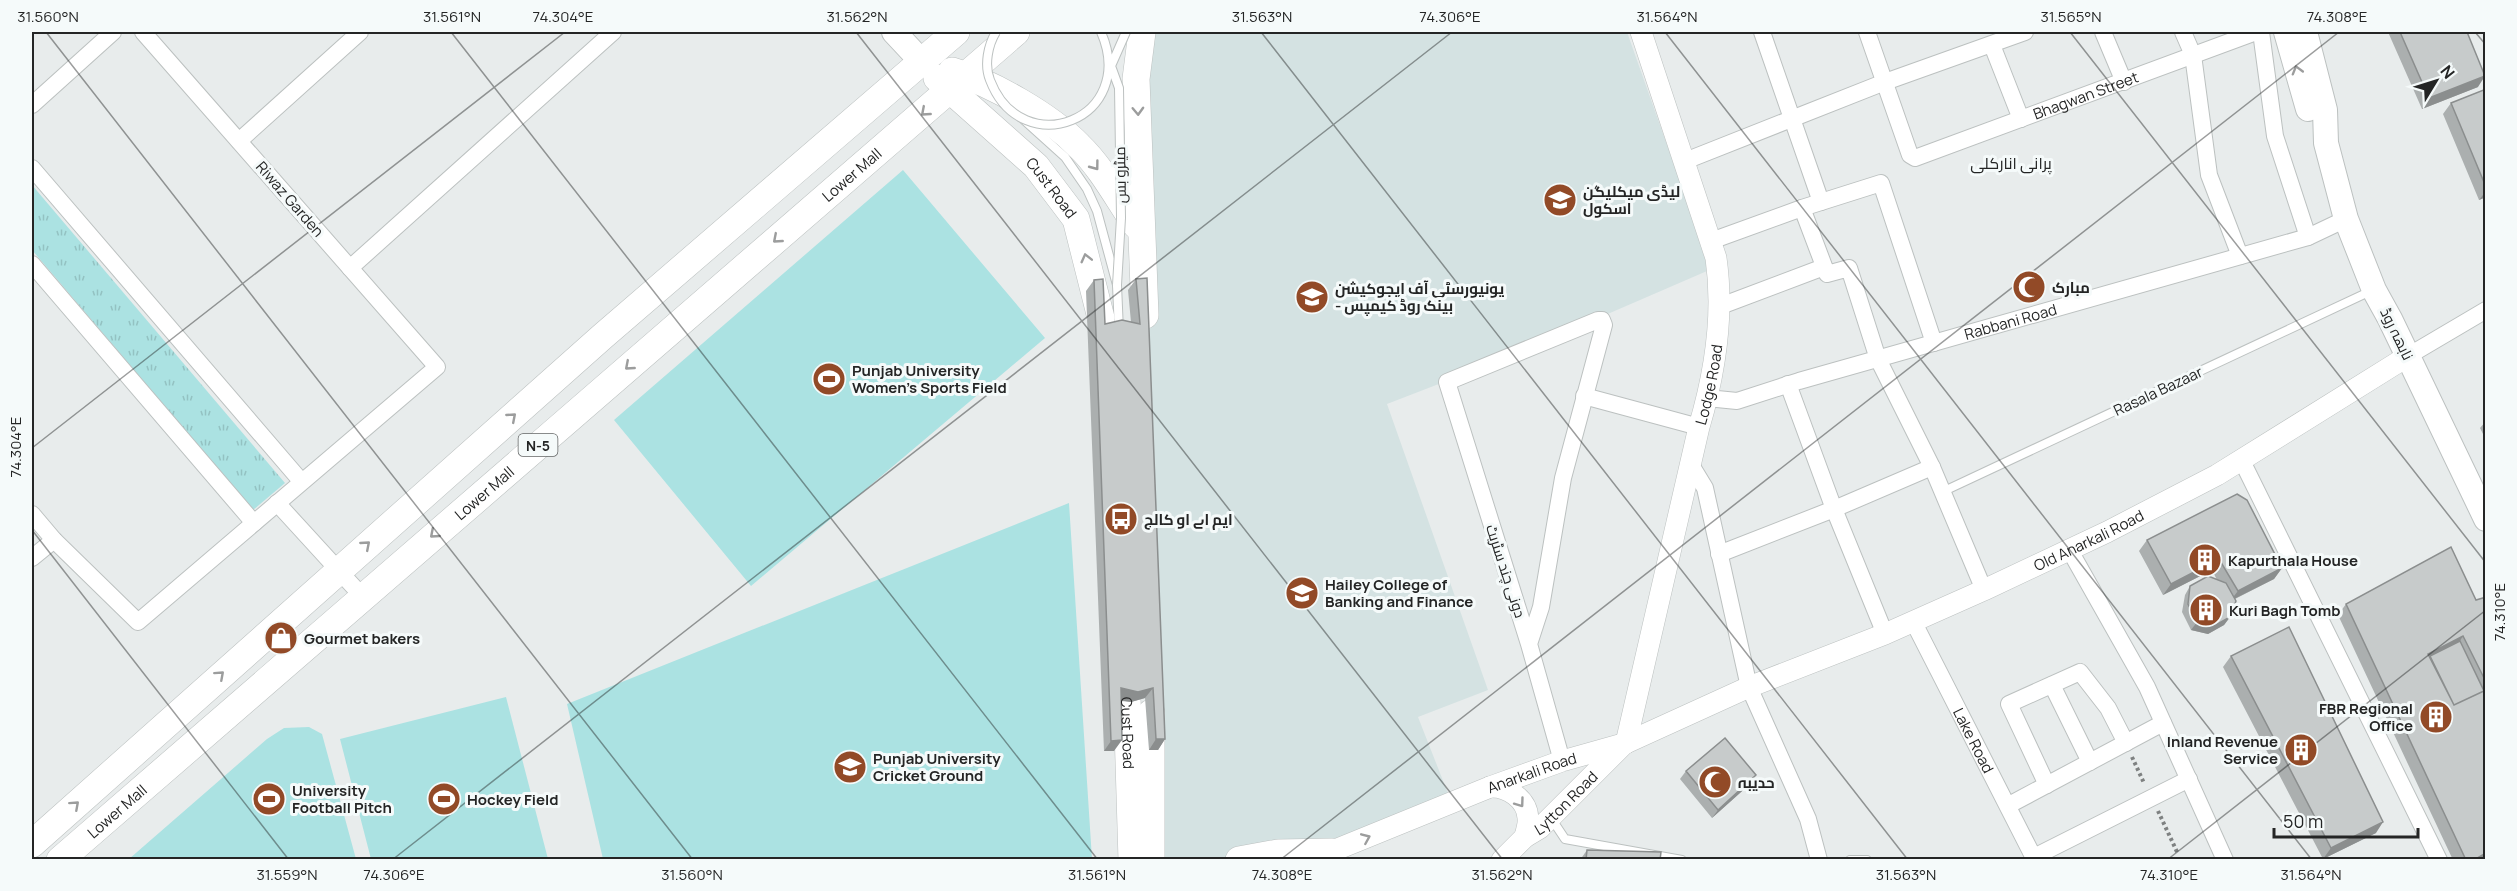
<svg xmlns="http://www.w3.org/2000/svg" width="2517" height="891" font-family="Manrope,Cairo,sans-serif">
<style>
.built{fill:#d4e2e2}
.grass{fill:#abe2e2}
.park{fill:url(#park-tufts)}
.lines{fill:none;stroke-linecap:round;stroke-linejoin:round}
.service-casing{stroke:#bcc1c0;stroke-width:10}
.minor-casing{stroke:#bcc1c0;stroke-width:18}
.tertiary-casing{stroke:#bcc1c0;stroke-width:22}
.secondary-casing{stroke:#bcc1c0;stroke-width:26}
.primary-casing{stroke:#bcc1c0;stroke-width:28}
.path{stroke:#7e8181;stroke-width:4;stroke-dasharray:3 3;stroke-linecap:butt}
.service{stroke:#fff;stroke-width:8}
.minor{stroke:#fff;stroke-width:16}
.tertiary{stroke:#fff;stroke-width:21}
.secondary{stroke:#fff;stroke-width:24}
.primary{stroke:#fff;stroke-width:27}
.service-bridge-casing{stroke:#bcc1c0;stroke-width:10;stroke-linecap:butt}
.service-bridge{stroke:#fff;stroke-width:8}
.wall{fill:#abafaf}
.shaded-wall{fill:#8b8e8e}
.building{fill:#c7cbcb;stroke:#8b8e8e;stroke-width:1.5}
.oneway{stroke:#9c9d9d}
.ticks{fill:none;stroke:#242525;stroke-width:1.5;stroke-opacity:0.45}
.labels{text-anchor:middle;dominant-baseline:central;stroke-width:6;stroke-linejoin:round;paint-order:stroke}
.shield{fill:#f5fafa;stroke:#636565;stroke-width:1.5}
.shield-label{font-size:14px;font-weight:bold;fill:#242525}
.street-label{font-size:15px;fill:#242525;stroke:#f5fafa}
.poi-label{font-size:15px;font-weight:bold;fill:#242525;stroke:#f5fafa;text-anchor:start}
.neighbourhood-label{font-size:16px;fill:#242525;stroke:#f5fafa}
.neatline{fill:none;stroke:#242525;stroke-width:2}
.ticks-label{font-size:15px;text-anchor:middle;fill:#242525}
</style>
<defs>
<pattern id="park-tufts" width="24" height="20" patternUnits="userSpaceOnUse" patternTransform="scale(1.5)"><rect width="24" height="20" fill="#abe2e2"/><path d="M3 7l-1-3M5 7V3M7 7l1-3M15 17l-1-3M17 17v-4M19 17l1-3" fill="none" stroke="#93c2c2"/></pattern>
</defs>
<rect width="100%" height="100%" fill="#e8ecec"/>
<path class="built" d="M1142,32H1627L1707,258V271L1506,358L1387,404L1488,690L1418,717L1449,796L1306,859H1151Z"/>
<path class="grass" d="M903,170L1045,338L751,586L614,420Z
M1069,503L1092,859H603L567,704Z
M506,697L548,859H371L340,739Z
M309,727L322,734L356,859H129L267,739L284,728Z"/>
<path class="park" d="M32,185L285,483L253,510L32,250Z"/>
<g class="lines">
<defs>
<path id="service" d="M1024,120L1065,157L1087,189L1097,211L1117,285L1119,331
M1942,492L2373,290
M1551,818L1565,839L1682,860
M1850,860H1867"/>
<g id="minor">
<path d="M1762,32L1821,202"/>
<path id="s1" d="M1867,32L1910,155L1915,158L2256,32"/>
<path d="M2103,32L2124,82"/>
<path d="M2183,32L2193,55L2209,175L2240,256"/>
<path d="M2261,32L2275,136L2308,237"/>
<path d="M1992,45L2021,119"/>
<path d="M32,105L113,32"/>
<path d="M239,141L360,32"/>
<path d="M1685,161L1885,82L2025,32"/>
<path d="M32,168L301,481"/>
<path d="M1802,208L1827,274L1849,268L1878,359L1932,467L1984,590"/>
<path d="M1711,241L1802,208L1881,183L1934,343"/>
<path d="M32,264L254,523"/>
<path d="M350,268L613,32"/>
<path d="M1718,307L1824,267"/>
<path d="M2408,356L2486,310"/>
<path d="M1788,384L1834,509L1885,634"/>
<path d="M1584,396L1699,427"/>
<path id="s2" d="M1707,398L1737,401L1799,381L2308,237L2346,219"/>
<path d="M2242,461L2439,860"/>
<path d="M1691,465L1705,488L1749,687L1808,819L1819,860"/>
<path d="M277,503L362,596"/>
<path d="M32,514L54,540L138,622L437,367L143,32"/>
<path d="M2069,549L2147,687L2225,860"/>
<path d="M1719,554L1834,509L1932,467"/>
<path d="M32,558L54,540"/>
<path id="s3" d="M1913,621L2035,860"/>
<path d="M1529,644L1541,607L1563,478L1604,325L1602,320H1598L1447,382L1529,644L1562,761"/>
<path d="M2052,685L2090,762"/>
<path d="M2047,785L2009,704L2080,672L2108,708L2126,743"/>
<path d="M2009,805L2163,723"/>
<path d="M2034,857L2189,779"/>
</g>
<g id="tertiary">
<path id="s4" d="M1626,743L1699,427C1715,373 1724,314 1716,258L1641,32"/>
<path d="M1490,787C1507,786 1527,799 1528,818C1529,824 1526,831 1525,837"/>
<path id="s5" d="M1318,857L1490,787L1562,761L1626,743L1749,687L1885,634L1984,590L2107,532L2217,475L2408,356"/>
<path id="s6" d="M1502,860L1525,837L1540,828L1623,745"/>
</g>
<path id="secondary" d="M894,32L922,62
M2286,32L2308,109
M2305,32L2325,110L2326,143L2346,219L2374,290L2390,319L2486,519"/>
<g id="primary">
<path d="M1142,32L1136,79L1145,315"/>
<path d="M952,71C992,83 1050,116 1079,146C1102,168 1118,199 1136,225"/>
<path id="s7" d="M937,78L1036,166L1076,219L1101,318"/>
<path id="s8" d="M1126,664L1132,860"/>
<path d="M32,844L603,336L956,32"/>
<path id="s9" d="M60,860L1016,32"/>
<path d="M1151,860V713"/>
<path d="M1239,860L1278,853L1332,852"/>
</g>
</defs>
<use href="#service" class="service-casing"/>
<use href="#minor" class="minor-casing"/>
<use href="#tertiary" class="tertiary-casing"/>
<use href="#secondary" class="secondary-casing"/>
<use href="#primary" class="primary-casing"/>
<path class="path" d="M2132,757L2144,783
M2158,811L2178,854"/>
<use href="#service" class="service"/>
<use href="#minor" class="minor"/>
<use href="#tertiary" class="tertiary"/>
<use href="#secondary" class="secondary"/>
<use href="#primary" class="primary"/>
<defs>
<path id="service-bridge" d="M996,32C988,45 984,65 990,80C1022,164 1139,119 1101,32
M1117,285L1121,218L1119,88L1111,66L1126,32"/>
</defs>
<use href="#service-bridge" class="service-bridge-casing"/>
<use href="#service-bridge" class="service-bridge"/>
</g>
<path class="wall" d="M2388,32H2467L2478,87L2422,109Z
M2486,89V197L2479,200L2443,114L2451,103Z
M1147,278L1165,739L1158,750H1149L1145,698L1131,702L1121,701L1114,751H1104L1086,291L1094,280L1105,324L1131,322L1128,290L1136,279Z
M2486,421V440L2480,428Z
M2147,540L2282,568L2274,579L2235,599L2230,617L2224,625L2208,634L2191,630L2182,612L2185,595L2190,586L2217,580L2212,570L2163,595L2139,551Z
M2486,597V859L2453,860L2338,615L2346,604L2476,600Z
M2231,656L2376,833L2323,859L2223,667Z
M1686,771L1750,784L1712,818L1680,779Z
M1587,850L1660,860H1580Z"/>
<path class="shaded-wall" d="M2485,76L2478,87L2422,109L2429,98Z
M2486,191V197L2479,200Z
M2219,559L2212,570L2163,595L2171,584Z
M2282,568L2274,579L2230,601L2238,591Z
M2230,617L2224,625L2208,634L2191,630L2197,622Z
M2463,636L2456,647L2426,662L2428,654Z
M1121,688H1153L1145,698L1131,702L1113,699Z
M1156,739H1165L1158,750H1149Z
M1122,740L1114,751H1104L1111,741Z
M1756,775L1750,784L1712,818L1718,810Z
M2383,822L2376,833L2323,859L2331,848Z
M2486,853L2485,860H2474Z"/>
<path class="building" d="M2400,32H2467L2485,76L2429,98Z
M2486,89V187L2451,103Z
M1147,278L1165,739H1156L1153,688L1138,692L1121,688L1122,740L1111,741L1094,280L1103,279L1105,324L1122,320L1140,324L1136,279Z
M2237,494L2247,500L2282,568L2238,591L2219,559L2171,584L2147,540Z
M2451,547L2476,600L2486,597V682L2463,636L2428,654L2454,705L2486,690V853L2474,860H2466L2346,604Z
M2208,576L2226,583L2236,601L2230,617L2214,626L2197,622L2188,604L2190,586Z
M2289,627L2383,822L2331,848L2231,656Z
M2460,641L2484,691L2454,705L2430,656Z
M1725,738L1756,775L1718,810L1686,771Z
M1587,850L1661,852L1660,860H1586Z"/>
<defs><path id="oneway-chevron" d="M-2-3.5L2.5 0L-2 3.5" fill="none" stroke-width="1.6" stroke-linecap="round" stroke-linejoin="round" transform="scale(1.5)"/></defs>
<g class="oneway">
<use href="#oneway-chevron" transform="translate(2297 70) rotate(-106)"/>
<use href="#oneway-chevron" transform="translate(1138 111) rotate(88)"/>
<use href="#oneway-chevron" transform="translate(925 112) rotate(139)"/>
<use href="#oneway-chevron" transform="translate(1095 166) rotate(53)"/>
<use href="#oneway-chevron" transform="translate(777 239) rotate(139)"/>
<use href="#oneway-chevron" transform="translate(1086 258) rotate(-104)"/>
<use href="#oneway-chevron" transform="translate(629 366) rotate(139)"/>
<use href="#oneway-chevron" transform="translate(512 417) rotate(-41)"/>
<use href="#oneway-chevron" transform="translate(434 534) rotate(139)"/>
<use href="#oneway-chevron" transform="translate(366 545) rotate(-41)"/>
<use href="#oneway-chevron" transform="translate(220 675) rotate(-42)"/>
<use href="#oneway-chevron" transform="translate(1520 803) rotate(54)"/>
<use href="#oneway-chevron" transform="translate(75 805) rotate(-42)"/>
<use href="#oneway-chevron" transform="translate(1366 838) rotate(-23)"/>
</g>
<path class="ticks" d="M46,32L693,860M451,32L1098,860M856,32L1503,860M1261,32L1908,860M1665,32L2312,860M2070,32L2486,563M2475,32L2486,45M32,448L565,32M32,530L289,860M392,860L1452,32M1280,860L2339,32M2167,860L2486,610"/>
<defs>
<symbol id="school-disc" viewBox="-11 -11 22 22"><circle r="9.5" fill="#924a27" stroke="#f5fafa"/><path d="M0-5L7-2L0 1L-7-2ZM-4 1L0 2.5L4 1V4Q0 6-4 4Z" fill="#fff"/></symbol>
<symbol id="mosque-disc" viewBox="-11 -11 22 22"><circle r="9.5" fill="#924a27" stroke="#f5fafa"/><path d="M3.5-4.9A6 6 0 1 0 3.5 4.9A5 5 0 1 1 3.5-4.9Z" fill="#fff"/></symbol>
<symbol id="university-disc" viewBox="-11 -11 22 22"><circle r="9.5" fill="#924a27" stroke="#f5fafa"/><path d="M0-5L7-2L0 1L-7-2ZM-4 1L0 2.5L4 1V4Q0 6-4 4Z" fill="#fff"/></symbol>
<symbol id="stadium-disc" viewBox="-11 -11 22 22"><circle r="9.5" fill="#924a27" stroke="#f5fafa"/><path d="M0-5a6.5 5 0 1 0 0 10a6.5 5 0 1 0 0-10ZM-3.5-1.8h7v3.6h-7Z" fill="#fff"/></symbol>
<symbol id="bus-disc" viewBox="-11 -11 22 22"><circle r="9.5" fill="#924a27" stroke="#f5fafa"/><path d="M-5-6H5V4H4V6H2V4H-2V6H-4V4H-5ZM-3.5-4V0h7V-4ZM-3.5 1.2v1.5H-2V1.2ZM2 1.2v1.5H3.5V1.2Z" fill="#fff"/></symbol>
<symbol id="building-disc" viewBox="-11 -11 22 22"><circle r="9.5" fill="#924a27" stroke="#f5fafa"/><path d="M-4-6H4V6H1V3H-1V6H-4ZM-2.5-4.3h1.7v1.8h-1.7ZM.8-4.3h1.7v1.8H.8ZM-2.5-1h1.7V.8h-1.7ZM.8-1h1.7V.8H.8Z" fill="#fff"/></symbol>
<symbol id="shop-disc" viewBox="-11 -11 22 22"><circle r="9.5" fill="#924a27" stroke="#f5fafa"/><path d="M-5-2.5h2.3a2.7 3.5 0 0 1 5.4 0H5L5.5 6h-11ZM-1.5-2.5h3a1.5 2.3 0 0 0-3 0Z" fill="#fff"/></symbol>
</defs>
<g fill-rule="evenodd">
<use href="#school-disc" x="1541" y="181" width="38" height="38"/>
<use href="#mosque-disc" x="2010" y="268" width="38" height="38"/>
<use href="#university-disc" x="1293" y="278" width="38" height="38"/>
<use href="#stadium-disc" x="810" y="360" width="38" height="38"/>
<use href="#bus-disc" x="1102" y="500" width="38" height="38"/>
<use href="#building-disc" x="2186" y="541" width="38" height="38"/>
<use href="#university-disc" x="1283" y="574" width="38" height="38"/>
<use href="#building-disc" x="2187" y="591" width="38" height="38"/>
<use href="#shop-disc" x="262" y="619" width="38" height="38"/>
<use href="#building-disc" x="2417" y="698" width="38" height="38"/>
<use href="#building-disc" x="2282" y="731" width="38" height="38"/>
<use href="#university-disc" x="831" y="748" width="38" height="38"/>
<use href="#mosque-disc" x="1696" y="763" width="38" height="38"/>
<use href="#stadium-disc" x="250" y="780" width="38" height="38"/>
<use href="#stadium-disc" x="425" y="780" width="38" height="38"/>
</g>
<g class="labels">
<rect class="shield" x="518.5" y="434" width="39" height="22" rx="4.5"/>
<g class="shield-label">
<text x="538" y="445">N-5</text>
</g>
<g class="street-label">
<text stroke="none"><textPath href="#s1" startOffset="318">Bhagwan Street</textPath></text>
<text stroke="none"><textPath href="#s9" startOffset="1047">Lower Mall</textPath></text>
<text transform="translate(1120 175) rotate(-91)">میٹرو بس</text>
<text stroke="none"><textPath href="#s7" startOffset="159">Cust Road</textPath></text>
<text transform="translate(290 199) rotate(49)">Riwaz Garden</text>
<text stroke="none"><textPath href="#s2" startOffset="315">Rabbani Road</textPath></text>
<text transform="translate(2397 334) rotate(64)">نابھہ روڈ</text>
<text stroke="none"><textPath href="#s4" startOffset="368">Lodge Road</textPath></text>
<text transform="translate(2158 391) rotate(-25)">Rasala Bazaar</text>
<text stroke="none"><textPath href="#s9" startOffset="561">Lower Mall</textPath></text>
<text stroke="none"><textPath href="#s5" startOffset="834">Old Anarkali Road</textPath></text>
<text transform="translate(1506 571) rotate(72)">دونی چند سٹریٹ</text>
<text stroke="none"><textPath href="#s8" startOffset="69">Cust Road</textPath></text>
<text stroke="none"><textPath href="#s3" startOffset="134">Lake Road</textPath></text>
<text stroke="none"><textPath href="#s5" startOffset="230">Anarkali Road</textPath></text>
<text stroke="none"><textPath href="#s6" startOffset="86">Lytton Road</textPath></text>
<text stroke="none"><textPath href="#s9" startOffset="75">Lower Mall</textPath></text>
</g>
<g class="poi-label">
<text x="1583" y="191">لیڈی میکلیگن<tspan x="1583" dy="17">اسکول</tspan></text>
<text x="2052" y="287">مبارک</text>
<text x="1335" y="288">یونیورسٹی آف ایجوکیشن<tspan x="1335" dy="17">- بینک روڈ کیمپس</tspan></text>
<text x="852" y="370">Punjab University<tspan x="852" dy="17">Women's Sports Field</tspan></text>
<text x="1144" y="519">ایم اے او کالج</text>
<text x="2228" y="560">Kapurthala House</text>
<text x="1325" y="584">Hailey College of<tspan x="1325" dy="17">Banking and Finance</tspan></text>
<text x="2229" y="610">Kuri Bagh Tomb</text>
<text x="304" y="638">Gourmet bakers</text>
<text x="2413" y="708" text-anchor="end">FBR Regional<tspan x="2413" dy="17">Office</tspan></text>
<text x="2278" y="741" text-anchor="end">Inland Revenue<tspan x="2278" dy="17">Service</tspan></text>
<text x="873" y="758">Punjab University<tspan x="873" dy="17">Cricket Ground</tspan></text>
<text x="1738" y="782">حدیبہ</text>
<text x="292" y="790">University<tspan x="292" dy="17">Football Pitch</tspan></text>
<text x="467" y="799">Hockey Field</text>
</g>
<g class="neighbourhood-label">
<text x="2011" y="163">پرانی انارکلی</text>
</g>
</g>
<rect width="2517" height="891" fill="none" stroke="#f5fafa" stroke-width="66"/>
<g transform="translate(2436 81) rotate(52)" stroke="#f5fafa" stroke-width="4.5" paint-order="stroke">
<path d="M0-4.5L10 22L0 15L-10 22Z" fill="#242525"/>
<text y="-9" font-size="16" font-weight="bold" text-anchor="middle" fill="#242525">N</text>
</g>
<path d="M2274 828v9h144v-9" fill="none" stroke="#242525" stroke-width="3"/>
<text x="2283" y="828" font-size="18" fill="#242525" stroke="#f5fafa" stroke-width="4.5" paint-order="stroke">50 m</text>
<rect x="33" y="33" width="2451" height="825" class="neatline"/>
<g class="ticks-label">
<text x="48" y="22">31.560°N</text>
<text x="452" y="22">31.561°N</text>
<text x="563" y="22">74.304°E</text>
<text x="857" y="22">31.562°N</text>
<text x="1262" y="22">31.563°N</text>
<text x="1450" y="22">74.306°E</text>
<text x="1667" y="22">31.564°N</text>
<text x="2071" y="22">31.565°N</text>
<text x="2337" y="22">74.308°E</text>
<text transform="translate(16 447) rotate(-90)" y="5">74.304°E</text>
<text transform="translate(2500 612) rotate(-90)" y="5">74.310°E</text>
<text x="287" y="880">31.559°N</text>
<text x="394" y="880">74.306°E</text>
<text x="692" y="880">31.560°N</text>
<text x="1097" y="880">31.561°N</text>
<text x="1282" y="880">74.308°E</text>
<text x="1502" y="880">31.562°N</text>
<text x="1906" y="880">31.563°N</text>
<text x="2169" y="880">74.310°E</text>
<text x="2311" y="880">31.564°N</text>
</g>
</svg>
